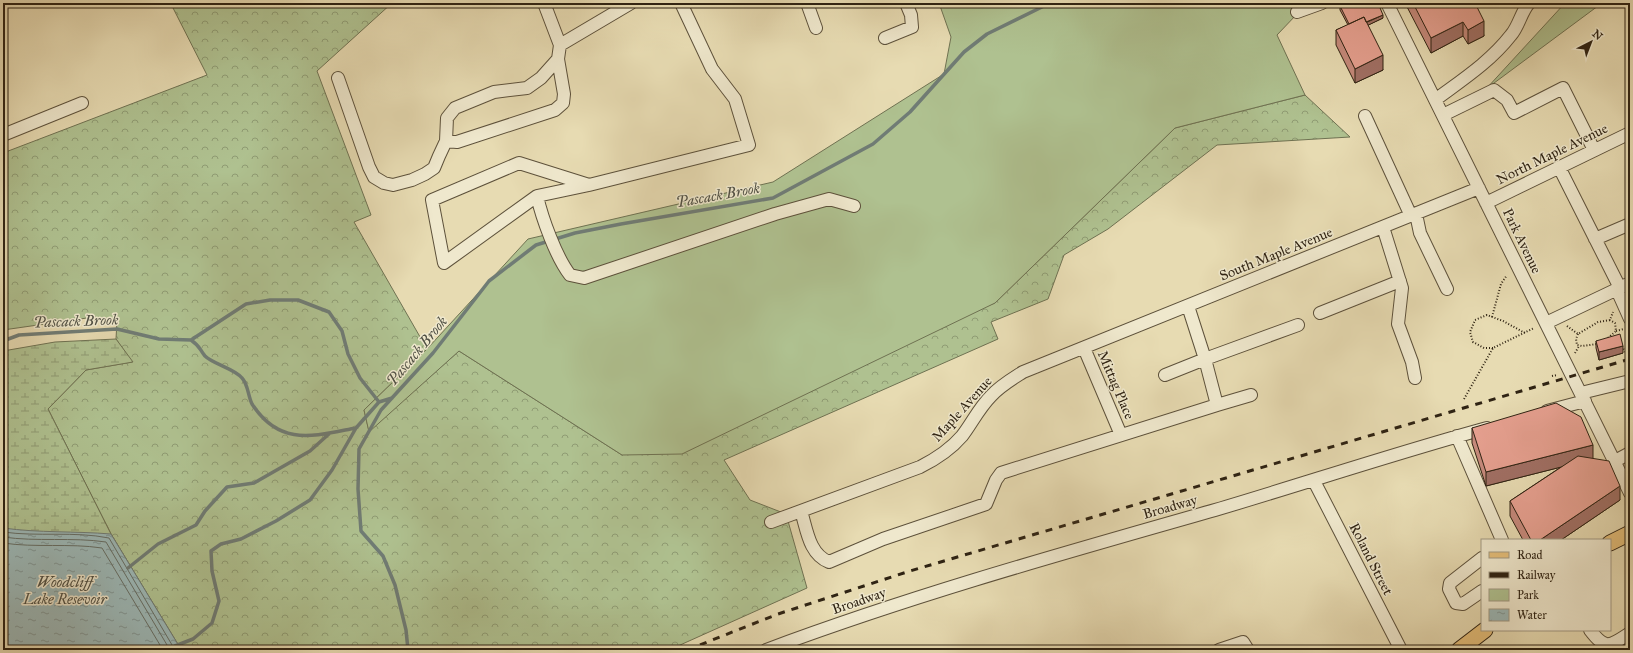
<svg xmlns="http://www.w3.org/2000/svg" width="1633" height="653" font-family="'IM FELL Great Primer',serif">
<style>
.forest{fill:url(#forest-crowns);stroke:#6f7252}
.wetland{fill:url(#wetland-marsh);stroke:#6f7252}
.green{fill:#afc190;stroke:#6f7252}
.water{fill:url(#water-ripples);stroke:#707c75}
.lines{fill:none;stroke-linecap:round;stroke-linejoin:round}
.shore{stroke:#666e65;stroke-width:1}
.stream{stroke:#707c75;stroke-width:3.5}
.minor-casing{stroke:#5d513b;stroke-width:14}
.major-casing{stroke:#2f2313;stroke-width:17}
.path{stroke:#2f2313;stroke-width:2;stroke-dasharray:1 2;stroke-linecap:butt}
.minor{stroke:#efe8cd;stroke-width:12}
.major{stroke:#e4be79;stroke-width:15}
.rail{stroke:#2f2313;stroke-width:3;stroke-dasharray:7 7;stroke-linecap:butt}
.wall{fill:#c68a7c;stroke:#2f2313}
.shaded-wall{fill:#a17065;stroke:#2f2313}
.building{fill:#e6a090;stroke:#2f2313}
.labels{text-anchor:middle;dominant-baseline:central;stroke-width:3;stroke-linejoin:round;paint-order:stroke}
.street-label{font-size:14px;fill:#2f2313;stroke:#efe8cd}
.water-label{font-size:15px;font-style:italic;fill:#505044;stroke:#efe8cd}
</style>
<defs>
<pattern id="forest-crowns" width="20" height="18" patternUnits="userSpaceOnUse"><rect width="20" height="18" fill="#afc190"/><path d="M2 6a3 3 0 1 1 6 0M12 15a3 3 0 1 1 6 0" fill="none" stroke="#8f9c74"/></pattern>
<pattern id="wetland-marsh" width="20" height="14" patternUnits="userSpaceOnUse"><rect width="20" height="14" fill="#afc190"/><path d="M1 5h8M5 5V1M11 12h8M15 12V8" fill="none" stroke="#8f9c74"/></pattern>
<pattern id="water-ripples" width="26" height="14" patternUnits="userSpaceOnUse"><rect width="26" height="14" fill="#9cb8b7"/><path d="M2 4q2-2 4 0t4 0M15 11q2-2 4 0t4 0" fill="none" stroke="#809594"/></pattern>
</defs>
<rect width="100%" height="100%" fill="#e7dbb2"/>
<filter id="stains"><feTurbulence type="fractalNoise" baseFrequency=".005" numOctaves="4"/><feColorMatrix values="0 0 0 0 .2 0 0 0 0 .09 0 0 0 0 .02 0 0 0 .5 -.17"/></filter>
<radialGradient id="worn" r=".72"><stop offset=".6" stop-color="#630" stop-opacity="0"/><stop offset="1" stop-color="#630" stop-opacity=".3"/></radialGradient>
<path class="forest" d="M172,3H392L317,71L371,215L354,222L427,349L364,410L369,431L459,351L622,455L995,303L1175,128L1305,95L1350,137L1217,145L1108,229L1064,255L1048,299L991,322L998,339L724,460L750,500L786,514L807,588L669,650H181L111,534L48,409L86,370L132,362L116,339L117,321L94,317L3,330V153L207,75L171,4Z"/>
<path class="wetland" d="M116,339L133,362L86,370L48,409L111,534L179,646V650H3V351L55,342Z"/>
<path class="green" d="M939,3H1287L1297,14L1277,35L1305,95L1175,128L995,303L682,454L622,455L459,351L369,432L364,410L427,349L528,239L773,182L944,74L951,37Z
M1565,3H1602L1486,89Z"/>
<path class="water" d="M3,528C39,533 75,531 111,534L179,646V650H3Z"/>
<g class="lines">
<path class="shore" d="M3,532C38,537 74,531 109,538L175,650
M3,537C37,542 72,537 106,542L170,650
M3,543C36,548 69,543 102,548L163,650"/>
<path class="stream" d="M191,340C201,347 199,349 205,356C213,364 235,369 242,378C248,384 248,396 252,404C280,447 313,436 356,428
M3,341L19,335L117,329L159,339L191,340L246,304L270,300H298L329,312L342,331L348,354L360,378L379,402L392,398
M128,568L158,544L196,525L205,511L227,487L254,483L310,451L330,433
M175,646L193,639L212,623L219,601L212,571L211,551L221,544L241,539L276,521L310,500L332,470L356,428L379,402
M408,650L406,630L395,585L383,556L361,531L358,489L359,449L381,410L433,353L489,281L536,245L575,233L621,224L773,198L873,144L910,112L964,52L987,34L1046,5L1053,3"/>
<defs>
<path id="minor" d="M544,3L560,45
M807,3L816,28
M1387,3L1630,493
M1297,12L1322,3
M885,38L912,27L911,15L906,3
M338,78L369,167L374,177L384,183L393,185L412,180L425,174L434,168L439,156L446,141L447,118L455,108L494,92L527,88L541,78L558,59
M1435,100C1462,80 1490,62 1511,35C1519,26 1521,12 1529,3
M1443,115L1494,90L1507,100L1514,113L1563,88L1594,150
M1365,116L1411,216
M3,135L82,103
M446,141L457,142L555,110L563,103L564,94L558,59L560,45L631,3
M1559,167L1620,288
M589,185L519,163L432,200L444,263L537,196L589,185L749,145L735,99L712,69L681,3
M537,196C542,218 556,257 570,275L584,278L775,214L829,199L854,206
M1486,203L1630,133
M1416,214L1420,233L1447,289
M1383,227L1402,288L1398,324L1412,362L1415,378
M1595,239L1630,224
M1617,290L1630,319
M1320,313L1400,281
M1546,323L1630,283
M1084,348L1121,435
M1165,375L1205,359L1188,306
M1581,393L1630,381
M1251,395L1217,405L1205,359L1298,325
M1547,411L1585,401
M1457,436L1502,540
M1615,461L1630,453
M1314,481L1401,650
M801,511C807,530 809,554 829,562L883,539L986,504L996,480L1001,473L1217,405
M771,522L920,467C936,459 950,450 962,436C972,423 979,408 991,396C1000,386 1012,379 1023,372L1479,188
M1482,558L1450,583L1449,589L1456,603L1463,604L1482,591
M1590,630C1606,651 1610,646 1630,633
M766,650C913,595 1064,553 1215,510C1306,483 1396,453 1487,428
M1219,650L1243,642L1248,650"/>
<path id="major" d="M1610,543L1630,533
M1459,650L1485,630"/>
</defs>
<use href="#minor" class="minor-casing"/>
<use href="#major" class="major-casing"/>
<path class="path" d="M1492,317L1501,284L1507,275
M1567,326L1578,334L1598,322L1610,320L1613,312
M1616,331L1624,329
M1578,334L1576,339L1577,345L1582,346L1597,344
M1608,338L1616,331L1615,323L1610,320
M1622,346L1625,352
M1493,348H1484L1473,342L1470,332L1475,320L1487,315L1503,321L1525,333
M1575,353L1579,346
M1552,376L1557,375
M1464,399L1493,348L1534,328"/>
<use href="#minor" class="minor"/>
<use href="#major" class="major"/>
<path class="rail" d="M687,650L778,614L910,571L1630,359"/>
</g>
<path class="wall" d="M1405,3H1478V7H1477L1484,36L1468,44L1463,36L1431,53Z
M1340,6L1383,18L1368,25L1383,70L1355,83L1336,45V30L1348,25L1340,10Z
M1596,341L1623,353L1599,360L1596,348Z
M1472,428L1593,458L1620,500L1561,540H1523L1510,516V501L1561,467L1486,486L1472,443Z"/>
<path class="shaded-wall" d="M1471,3H1478V7L1471,10Z
M1383,15V18L1352,33V29Z
M1484,21V36L1468,44V30Z
M1463,22V36L1431,53V38Z
M1383,55V70L1355,83V69Z
M1623,346V353L1599,360V352Z
M1593,445V459L1486,486V472Z
M1620,486V500L1561,540H1540Z"/>
<path class="building" d="M1346,3H1378L1383,15L1366,22L1364,17L1349,24L1340,6Z
M1413,3H1475L1484,21L1468,30L1463,22L1431,38Z
M1364,17L1383,55L1355,69L1336,30Z
M1620,334L1623,346L1599,352L1596,341Z
M1556,403L1581,417L1593,445L1486,472L1472,428Z
M1578,456L1609,461L1620,486L1540,540H1531L1510,501Z"/>
<g class="labels">
<g class="street-label">
<text transform="translate(1552 154) rotate(-26)">North Maple Avenue</text>
<text transform="translate(1522 241) rotate(64)">Park Avenue</text>
<text transform="translate(1276 254) rotate(-22)">South Maple Avenue</text>
<text transform="translate(1116 385) rotate(67)">Mittag Place</text>
<text transform="translate(962 409) rotate(-48)">Maple Avenue</text>
<text transform="translate(1170 507) rotate(-16)">Broadway</text>
<text transform="translate(1371 559) rotate(63)">Roland Street</text>
<text transform="translate(859 601) rotate(-19)">Broadway</text>
</g>
<g class="water-label">
<text transform="translate(718 195) rotate(-10)">Pascack Brook</text>
<text transform="translate(76 321) rotate(-2)">Pascack Brook</text>
<text transform="translate(417 351) rotate(-50)">Pascack Brook</text>
<text x="65" y="582">Woodcliff<tspan x="65" dy="17">Lake Resevoir</tspan></text>
</g>
</g>
<rect width="1633" height="653" fill="none" stroke="#e7dbb2" stroke-width="16"/>
<rect x="4" y="4" width="1625" height="645" fill="none" stroke="#2f2313" stroke-width="2"/>
<rect x="8" y="8" width="1617" height="637" fill="none" stroke="#2f2313"/>
<rect x="1481" y="539" width="130" height="92" fill="#efe8cd" stroke="#a29983"/>
<rect x="1489" y="552" width="20" height="6" fill="#e4be79" stroke="#a29983"/>
<text x="1517" y="559" font-size="12" fill="#2f2313">Road</text>
<rect x="1489" y="572" width="20" height="6" fill="#2f2313" stroke="#a29983"/>
<text x="1517" y="579" font-size="12" fill="#2f2313">Railway</text>
<rect x="1489" y="589" width="20" height="12" fill="#afc190" stroke="#a29983"/>
<text x="1517" y="599" font-size="12" fill="#2f2313">Park</text>
<rect x="1489" y="609" width="20" height="12" fill="url(#water-ripples)" stroke="#a29983"/>
<text x="1517" y="619" font-size="12" fill="#2f2313">Water</text>
<g transform="translate(1591 42) rotate(42)" stroke="#efe8cd" stroke-width="3" paint-order="stroke">
<path d="M0-3L7 15L0 10L-7 15Z" fill="#2f2313"/>
<text y="-6" font-size="11" font-weight="bold" text-anchor="middle" fill="#2f2313">N</text>
</g>
<rect width="100%" height="100%" filter="url(#stains)"/>
<rect width="100%" height="100%" fill="url(#worn)"/>
</svg>
